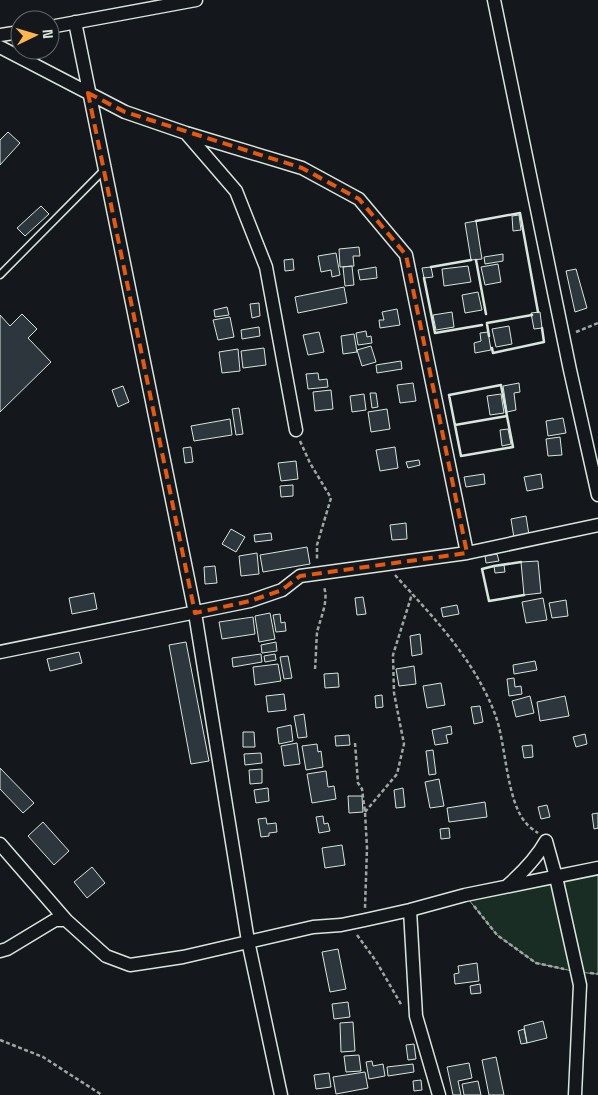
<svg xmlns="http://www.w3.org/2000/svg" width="598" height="1095" font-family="'Space Grotesk',sans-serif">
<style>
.green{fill:#1a2d24;stroke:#939e99}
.building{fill:#2c363c;stroke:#d8e6dc}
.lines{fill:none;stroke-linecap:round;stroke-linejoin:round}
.lane-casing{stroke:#d8e6dc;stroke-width:9}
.street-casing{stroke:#d8e6dc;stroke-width:15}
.path{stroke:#9da8a2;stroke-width:2.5;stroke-dasharray:4 2.5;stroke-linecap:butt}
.lane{stroke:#14181c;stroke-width:6}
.street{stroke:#14181c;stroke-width:12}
.wall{stroke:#d8e6dc;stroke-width:2.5}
.marked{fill:none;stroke:#e8590c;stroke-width:4;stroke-dasharray:10 6;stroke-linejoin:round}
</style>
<rect width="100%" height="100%" fill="#14181c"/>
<path class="green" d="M598,868V974L577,972L536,963L497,935L465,895Z"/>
<path class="building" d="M8,132L20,143L0,165V140Z
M41,206L49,214L25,236L17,228Z
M519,215L521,230L513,231L512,216Z
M476,221L482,259L471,260L465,223Z
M359,247L360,256H353L354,266L340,267L339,249Z
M336,253L340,275L332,277L331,270L321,272L318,256Z
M503,254V261L485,264L484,257Z
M293,259L294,270L285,271L284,260Z
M498,264L501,282L485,285L481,267Z
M352,266L354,285L345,286L343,267Z
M468,266L471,282L444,286L442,269Z
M376,267L377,278L360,280L358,270Z
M431,267L433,277L424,278L422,268Z
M576,269L587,308L575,312L566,271Z
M344,287L347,303L298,313L295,297Z
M478,292L482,310L465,313L462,295Z
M259,303L260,316L252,318L250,304Z
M227,307L229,315L215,317L214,310Z
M397,309L400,325L380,328L379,320H384L382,312Z
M452,312L454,327L436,330L433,315Z
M540,312L542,328L534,329L531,313Z
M22,314L37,329L28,338L51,362L0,412V315L10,326Z
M230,317L234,337L218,340L213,320Z
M509,326L512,344L496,347L492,329Z
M259,327L260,336L242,339L241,330Z
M366,331L367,337L371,336L372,343L358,345L356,333Z
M319,332L324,352L308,355L303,335Z
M488,332L491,350L475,353L474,343L481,341L480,333Z
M354,334L357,352L343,354L341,336Z
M371,346L376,362L362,366L357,350Z
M264,348L266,365L243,368L241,351Z
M238,349L240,371L222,373L219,352Z
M401,361L402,369L377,373L376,365Z
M318,373L319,380L327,379L328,387L308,389L306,374Z
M413,383L416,401L400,403L397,385Z
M519,383L520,392L514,393L516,410L507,412L503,386Z
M123,386L129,402L118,407L112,390Z
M331,390L333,409L315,411L313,392Z
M370,393H376L378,407L372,408Z
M364,394L366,410L352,412L350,396Z
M501,394L504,413L490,415L487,396Z
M239,408L243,434L236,435L232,409Z
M387,409L390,429L371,432L368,412Z
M563,418L566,433L548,436L546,421Z
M230,419L232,435L194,441L191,426Z
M508,429L511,444L502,446L500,430Z
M560,437L562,455L548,456L546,439Z
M191,447L193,462L185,463L183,448Z
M395,447L398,468L380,471L376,450Z
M419,460L420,465L408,468L406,462Z
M296,461L298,479L281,481L278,463Z
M484,474L485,484L466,487L464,477Z
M541,474L543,488L527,491L524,477Z
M293,485V496L281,497L280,486Z
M526,516L529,535L514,538L511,519Z
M406,523L407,539L392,540L390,525Z
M231,529L245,537L236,552L222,544Z
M271,533L272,540L255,542L254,535Z
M307,547L310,564L263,572L260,555Z
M257,553L259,574L241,576L239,556Z
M497,554L499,561L486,563L485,556Z
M538,561L541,593L524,595L521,562Z
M504,565L505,572L495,573L494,566Z
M215,566L217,583L205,584L204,567Z
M94,593L97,609L72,614L69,598Z
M363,597L366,614L357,615L355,598Z
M543,598L547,620L526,623L522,602Z
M566,600L568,616L552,618L549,603Z
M457,605L459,614L443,617L441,608Z
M270,613L275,639L259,642L255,616Z
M280,614L281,623L285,622L286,631L276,632L273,615Z
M253,617L255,634L222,639L219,622Z
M420,634L422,654L412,656L410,636Z
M186,642L209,761L191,764L169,645Z
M276,642L277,651L262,653L261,645Z
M79,652L82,663L50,671L47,659Z
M261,654L262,662L233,667L232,658Z
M275,654L276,660L265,662L264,656Z
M288,656L292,678L284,679L280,657Z
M535,661L537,670L514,674L513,665Z
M278,664L281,681L255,685L253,667Z
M414,666L416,684L399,686L396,669Z
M338,673L339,687L325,688L324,674Z
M514,678L515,687L521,686L522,694L509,696L507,679Z
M441,683L445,705L427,708L423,686Z
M284,694L286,710L268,712L266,696Z
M382,695L383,707L376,708L375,696Z
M530,696L534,713L516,717L512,701Z
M565,696L569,716L540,721L537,702Z
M480,706L483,722L474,724L471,707Z
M304,714L307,737L298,738L294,716Z
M291,725L293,741L279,744L277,728Z
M451,726L452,734L446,735L448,743L435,745L432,730Z
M243,732H254L255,747H243Z
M585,734L587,744L576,747L573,737Z
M349,735L350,745L336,746L335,736Z
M297,743L300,764L284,766L281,746Z
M317,744L318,752L321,751L323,767L306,770L302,746Z
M532,745L533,757L524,758L522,746Z
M433,750L436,774L429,775L426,751Z
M261,753L262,763L245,765L244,754Z
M0,768L34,803L23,813L0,789Z
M262,769V783L250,784L249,770Z
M326,771L328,787L334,786L336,799L312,803L307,774Z
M439,779L444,806L430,808L425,782Z
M268,788L269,801L256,803L254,790Z
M403,788L405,807L396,808L394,790Z
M348,796H362L363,812L349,813Z
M485,802L487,817L449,822L447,808Z
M547,805L550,817L541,819L538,807Z
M598,813V828L594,829L592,814Z
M323,816L324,824L328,823L330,831L319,833L316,817Z
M266,818L267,824L276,823L277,832L269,833V836L261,837L258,819Z
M43,822L69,851L54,865L28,836Z
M449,828L450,838L441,839L440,829Z
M342,845L345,865L325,868L322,848Z
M92,867L105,883L87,898L74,882Z
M338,949L346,989L330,992L322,952Z
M477,963L479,981L455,984L454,974L459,973L458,966Z
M480,984L481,993L471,994L470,986Z
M348,1002L350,1017L334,1019L332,1004Z
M543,1021L547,1038L527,1043L524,1026Z
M353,1022L355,1051L341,1052L340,1023Z
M524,1029L527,1043L521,1044L518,1031Z
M414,1044L416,1059L408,1060L406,1045Z
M359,1055L361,1071L346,1072L344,1056Z
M496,1057L504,1095H489L482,1060Z
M372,1061L373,1066L383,1064L385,1076L369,1079L366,1062Z
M469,1063L472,1078L458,1081L461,1095H453L447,1067Z
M413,1064L414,1072L388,1076L387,1067Z
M365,1072L368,1088L336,1094L333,1077Z
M329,1073L331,1087L316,1089L314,1075Z
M421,1080L422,1090L414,1091L413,1081Z
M478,1081L481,1095H464L462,1084Z"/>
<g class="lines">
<defs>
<path id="lane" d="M0,275L104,170"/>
<path id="street" d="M494,0L570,370L598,495
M75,22L195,613L248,941L281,1095
M50,27L196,0
M0,35L20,32
M0,47L125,112L186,133L302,168L359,199L406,255L467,553
M186,133L236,191L266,267L296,430
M0,652L250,601L282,590L300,576L467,553L598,525
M546,841L556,877L580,985L575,1095
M0,844L66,920
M507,886C523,872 536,859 546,841
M410,910L416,1016L439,1095
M0,951L7,949L55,920H66L106,956L130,965L183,957L313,927L341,925L365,920L410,910L465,895L598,868"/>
</defs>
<use href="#lane" class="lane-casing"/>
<use href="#street" class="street-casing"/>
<path class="path" d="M576,332L598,323
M300,441L310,463L331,498L317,545V560
M395,575C434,618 474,659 495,714C506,742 506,801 526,823C529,827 534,830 538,833
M315,669C316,658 316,645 317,633C320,618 329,602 324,587
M355,743L358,783L362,789L365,812L367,848L365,908
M365,812L397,774L404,744L394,693L393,655L412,594
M474,906L497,935L536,963L564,969
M357,935L376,961L402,1006
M590,973L598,974
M0,1040L43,1057L102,1095"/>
<use href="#lane" class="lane"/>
<use href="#street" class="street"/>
<path class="wall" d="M476,221L520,213L538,312
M476,260L486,314
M431,267L471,260
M424,278L435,333L482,325
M487,323L532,315
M487,324L489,336
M492,348L493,353L544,342L542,328
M501,385L513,447L461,456L449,395Z
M455,425L507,416
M521,562L494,566L482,569L489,601L524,595"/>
</g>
<path class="marked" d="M88,93L125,112L302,168L359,199L406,255L467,553L300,576L282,590L250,601L195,613Z"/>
<g transform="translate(35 35) rotate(85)"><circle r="24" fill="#14181c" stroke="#626a69"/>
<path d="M0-4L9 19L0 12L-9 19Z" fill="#ffb74d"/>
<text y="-8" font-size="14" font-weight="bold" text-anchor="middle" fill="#d8e6dc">N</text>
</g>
</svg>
